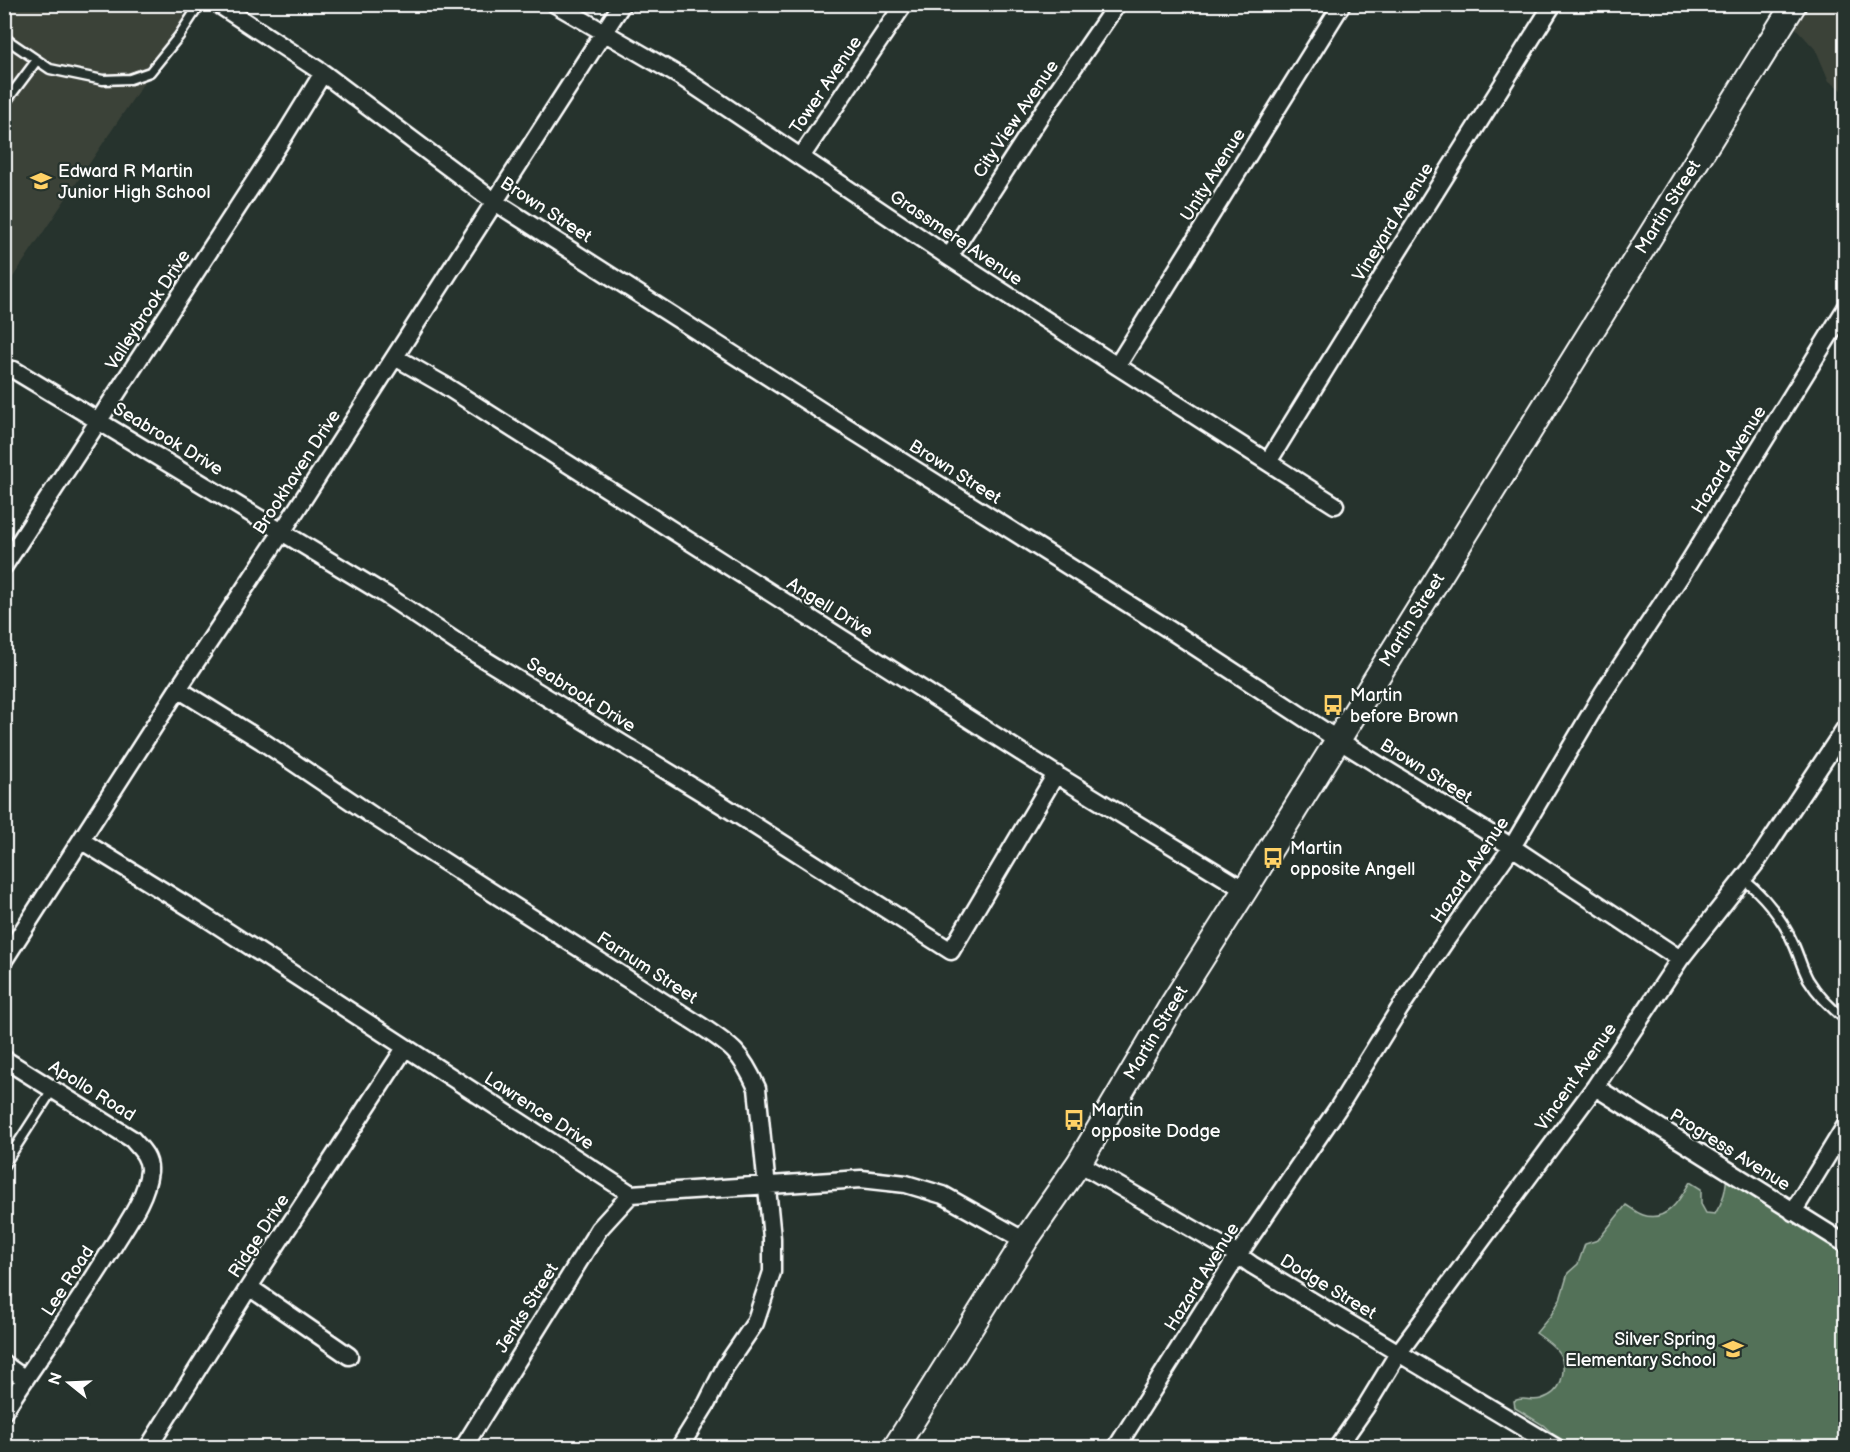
<svg xmlns="http://www.w3.org/2000/svg" width="1850" height="1452" font-family="'Balsamiq Sans',sans-serif">
<style>
.built{fill:#3b4239}
.green{fill:#537159;stroke:#a9b8ac;stroke-width:1.5}
.lines{fill:none;stroke-linecap:round;stroke-linejoin:round}
.lane-casing{stroke:#fff;stroke-width:13}
.street-casing{stroke:#fff;stroke-width:21}
.secondary-casing{stroke:#fff;stroke-width:28}
.lane{stroke:#26332d;stroke-width:8}
.street{stroke:#26332d;stroke-width:16}
.secondary{stroke:#26332d;stroke-width:24}
.labels{text-anchor:middle;dominant-baseline:central;stroke-width:4.5;stroke-linejoin:round;paint-order:stroke}
.street-label{font-size:18px;fill:#fff;stroke:#26332d}
.poi-label{font-size:18px;fill:#fff;stroke:#26332d;text-anchor:start}
</style>
<rect width="100%" height="100%" fill="#26332d"/>
<filter id="ink" filterUnits="userSpaceOnUse"><feTurbulence type="fractalNoise" baseFrequency=".0167" numOctaves="2"/><feDisplacementMap in="SourceGraphic" scale="12" xChannelSelector="R" yChannelSelector="G"/><feConvolveMatrix kernelMatrix="1 2 1 2 8 2 1 2 1" color-interpolation-filters="sRGB"/></filter>
<g filter="url(#ink)">
<path class="built" d="M5,5H170L188,17L5,289Z
M1765,5H1845V92L1829,81L1816,50L1783,14L1765,11Z"/>
<path class="green" d="M1727,1173L1845,1246V1447H1555L1545,1441L1552,1433L1543,1425L1515,1408L1514,1401C1523,1396 1532,1402 1541,1399C1551,1396 1558,1390 1561,1381C1569,1356 1555,1346 1536,1333L1551,1315L1560,1300L1568,1273L1578,1264L1585,1244L1598,1240L1626,1205C1631,1208 1637,1213 1643,1215C1667,1223 1680,1199 1690,1182L1701,1189V1204L1706,1213L1715,1214C1724,1200 1726,1189 1727,1173Z"/>
<g class="lines">
<defs>
<path id="lane" d="M4,36L9,41L50,69L103,80L130,79L150,72L179,36L200,4
M4,104L37,60
M1743,879C1766,897 1782,918 1794,945C1799,956 1802,968 1808,979C1817,994 1832,1009 1846,1020
M4,1165L53,1089"/>
<path id="street" d="M218,4L323,73L495,202L831,417L1170,630L1338,740L1512,847L1680,959
M555,4L683,78L949,257L1117,366L1335,505
M801,157L904,4
M949,257L1044,110L1117,4
M395,357L444,385L1060,777L1245,890
M1117,366L1342,4
M14,370L386,595L461,645L724,806L951,951L1056,774
M1268,462L1387,269L1553,4
M4,566L283,138L323,73
M178,689L262,741L373,816L701,1026C733,1047 741,1053 757,1088L772,1238V1272L755,1323L725,1367L707,1403L679,1448
M82,841L202,915L631,1194L861,1179L906,1184L943,1195L1025,1241
M4,960L178,689L282,532L622,4
M4,1059L132,1139C140,1148 150,1157 149,1171C146,1198 128,1222 114,1245C80,1302 40,1355 4,1411
M1595,1087L1846,1244
M1079,1163L1238,1255L1252,1265L1557,1448
M1793,1212L1846,1125
M249,1287L349,1356
M4,1364L25,1379
M148,1448L249,1287L405,1048
M463,1448L599,1229L631,1194
M1116,1448L1238,1255L1338,1108L1400,1008L1446,940L1512,847L1603,693L1681,575L1846,308
M1337,1448L1365,1408L1399,1352L1595,1087L1680,959L1758,860L1846,727"/>
<path id="secondary" d="M895,1448L1025,1241L1079,1163L1172,1005L1245,890L1794,4"/>
</defs>
<use href="#lane" class="lane-casing"/>
<use href="#street" class="street-casing"/>
<use href="#secondary" class="secondary-casing"/>
<use href="#lane" class="lane"/>
<use href="#street" class="street"/>
<use href="#secondary" class="secondary"/>
</g>
</g>
<defs>
<symbol id="school-bare" viewBox="-9 -9 18 18"><path d="M0-5L7-2L0 1L-7-2ZM-4 1L0 2.5L4 1V4Q0 6-4 4Z" fill="#ffd166" stroke="#26332d" stroke-width="2.5" paint-order="stroke"/></symbol>
<symbol id="bus-bare" viewBox="-9 -9 18 18"><path d="M-5-6H5V4H4V6H2V4H-2V6H-4V4H-5ZM-3.5-4V0h7V-4ZM-3.5 1.2v1.5H-2V1.2ZM2 1.2v1.5H3.5V1.2Z" fill="#ffd166" stroke="#26332d" stroke-width="2.5" paint-order="stroke"/></symbol>
</defs>
<g fill-rule="evenodd">
<use href="#school-bare" x="26" y="166" width="30" height="30"/>
<use href="#bus-bare" x="1318" y="690" width="30" height="30"/>
<use href="#bus-bare" x="1258" y="843" width="30" height="30"/>
<use href="#bus-bare" x="1059" y="1105" width="30" height="30"/>
<use href="#school-bare" x="1718" y="1334" width="30" height="30"/>
</g>
<g class="labels">
<g class="street-label">
<text transform="translate(826 85) rotate(-56)">Tower Avenue</text>
<text transform="translate(1016 119) rotate(-56)">City View Avenue</text>
<text transform="translate(1213 175) rotate(-58)">Unity Avenue</text>
<text transform="translate(1668 207) rotate(-58)">Martin Street</text>
<text transform="translate(546 210) rotate(33)">Brown Street</text>
<text transform="translate(1393 222) rotate(-58)">Vineyard Avenue</text>
<text transform="translate(956 238) rotate(34)">Grassmere Avenue</text>
<text transform="translate(148 310) rotate(-57)">Valleybrook Drive</text>
<text transform="translate(168 439) rotate(31)">Seabrook Drive</text>
<text transform="translate(1729 460) rotate(-58)">Hazard Avenue</text>
<text transform="translate(297 472) rotate(-57)">Brookhaven Drive</text>
<text transform="translate(955 472) rotate(32)">Brown Street</text>
<text transform="translate(830 608) rotate(32)">Angell Drive</text>
<text transform="translate(1412 620) rotate(-58)">Martin Street</text>
<text transform="translate(581 695) rotate(32)">Seabrook Drive</text>
<text transform="translate(1426 771) rotate(32)">Brown Street</text>
<text transform="translate(1470 870) rotate(-56)">Hazard Avenue</text>
<text transform="translate(647 968) rotate(33)">Farnum Street</text>
<text transform="translate(1156 1033) rotate(-59)">Martin Street</text>
<text transform="translate(1576 1077) rotate(-55)">Vincent Avenue</text>
<text transform="translate(92 1091) rotate(32)">Apollo Road</text>
<text transform="translate(539 1111) rotate(33)">Lawrence Drive</text>
<text transform="translate(1730 1150) rotate(32)">Progress Avenue</text>
<text transform="translate(259 1236) rotate(-57)">Ridge Drive</text>
<text transform="translate(1202 1277) rotate(-58)">Hazard Avenue</text>
<text transform="translate(68 1281) rotate(-57)">Lee Road</text>
<text transform="translate(1328 1287) rotate(31)">Dodge Street</text>
<text transform="translate(527 1308) rotate(-58)">Jenks Street</text>
</g>
<g class="poi-label">
<text x="58" y="171">Edward R Martin<tspan x="58" dy="21">Junior High School</tspan></text>
<text x="1350" y="695">Martin<tspan x="1350" dy="21">before Brown</tspan></text>
<text x="1290" y="848">Martin<tspan x="1290" dy="21">opposite Angell</tspan></text>
<text x="1091" y="1110">Martin<tspan x="1091" dy="21">opposite Dodge</tspan></text>
<text x="1716" y="1339" text-anchor="end">Silver Spring<tspan x="1716" dy="21">Elementary School</tspan></text>
</g>
</g>
<rect width="1850" height="1452" fill="none" stroke="#26332d" stroke-width="24"/>
<rect x="12" y="12" width="1826" height="1428" fill="none" stroke="#fff" stroke-width="2" filter="url(#ink)"/>
<g transform="translate(69 1383) rotate(288)" stroke="#26332d" stroke-width="4.5" paint-order="stroke">
<path d="M0-4.5L10 22L0 15L-10 22Z" fill="#ffffff"/>
<text y="-9" font-size="16" font-weight="bold" text-anchor="middle" fill="#ffffff">N</text>
</g>
</svg>
